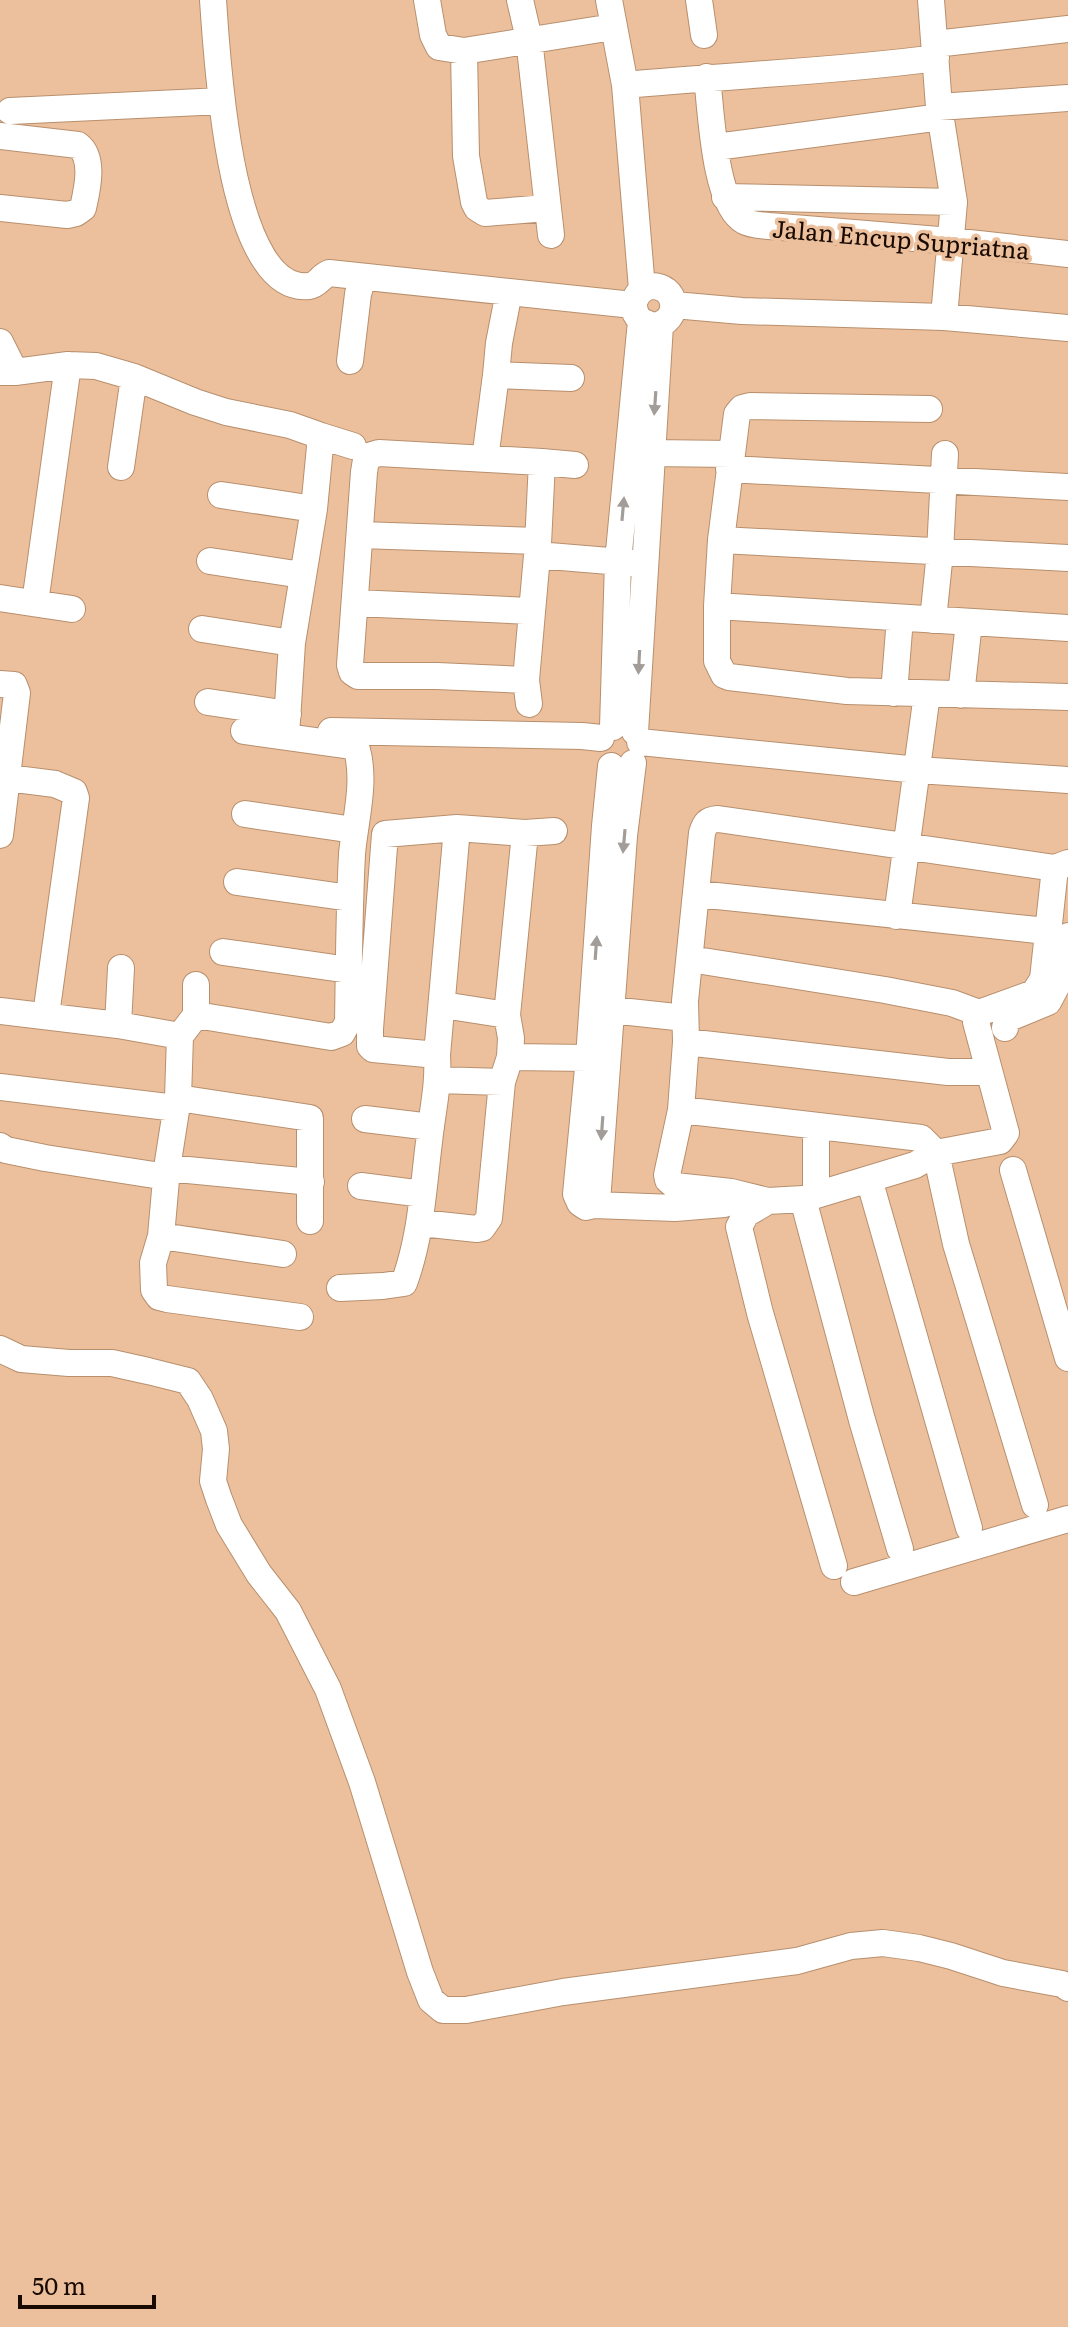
<svg xmlns="http://www.w3.org/2000/svg" width="1068" height="2327" font-family="Literata,serif">
<style>
.lines{fill:none;stroke-linecap:round;stroke-linejoin:round}
.minor-casing{stroke:#b88f6d;stroke-width:28}
.minor{stroke:#fff;stroke-width:26}
.oneway{fill:#a39d99}
.labels{text-anchor:middle;dominant-baseline:central;stroke-width:7;stroke-linejoin:round;paint-order:stroke}
.street-label{font-size:24px;fill:#180901;stroke:#ecc09d}
</style>
<rect width="100%" height="100%" fill="#ecc09d"/>
<g class="lines">
<defs>
<path id="minor" d="M213,0C217,54 228,295 309,286C318,285 321,276 329,273L633,305
M427,0L433,35L439,47L464,51L613,27
M520,0L529,39L551,235
M609,0L625,85L642,289
M699,0L704,35
M931,0L939,107L954,202L944,317
M935,44L1068,29
M464,51L466,156L474,202L477,208L485,213L547,208
M707,77C711,109 714,205 744,221C751,225 761,225 769,226L951,241L1068,254
M625,85C728,75 833,72 936,58
M939,107L1068,98
M10,111L222,101
M0,136L78,145C95,158 87,190 83,208L76,213L67,215L0,208
M716,147L941,117
M725,197L954,202
M674,305L742,311L944,317L1068,328
M0,342L15,372
M350,361L358,294L363,277
M0,372H15L68,365L96,366L134,377L195,402L226,412L290,425L321,436L314,509L292,643L286,736
M496,375L499,343L509,292
M929,409L750,406L742,408L737,414L721,540L717,606V661L724,675L729,677L847,691L1068,697
M321,436L353,446
M651,453L732,454
M485,459L496,375L571,378
M121,467L134,377
M729,469L1068,487
M221,495L314,509
M360,535L537,541
M721,540L1068,558
M537,555L633,563
M210,561L302,575
M0,598L72,609
M35,603L68,365
M356,603L531,611
M717,606L1068,628
M933,620L940,552L945,454
M202,629L292,643
M526,680L437,676H358L352,672L350,665L364,472L366,460L369,456L379,453L542,462
M0,684L14,685L17,693L0,835
M894,693L900,618
M961,695L969,622
M208,702L288,714
M529,704L526,680L538,544L542,462L575,465
M613,727L618,562L641,321C629,309 633,293 649,286C679,284 682,322 653,326L641,321
M331,731L582,736L601,738
M635,732L660,325
M640,742L918,770L1068,780
M611,766L605,826L589,1058L576,1194L580,1203L586,1207L594,1205L597,1202L624,836L633,763
M8,778L55,784L74,792L76,798L46,1015
M245,814L354,830
M1055,868L718,819C707,820 705,823 702,833L685,1001L686,1042L681,1110L667,1175L668,1180L675,1186L731,1192L768,1201L803,1199L915,1165L936,1153L1000,1141L1006,1133L976,1022L979,1013L1034,993L1043,979L1055,868L1068,863
M237,882L350,898
M698,894L1037,930
M897,916L927,694
M223,952L349,970
M690,959L885,990L952,1003L979,1013
M196,985V1015L180,1036L178,1098L167,1168L161,1236L153,1263L154,1290L159,1297L167,1299L300,1317
M443,1005L507,1015
M611,1010L685,1018
M0,1011L118,1025L180,1036
M196,1015L331,1037L342,1033L348,1022C349,966 349,910 352,854C355,820 366,783 357,750L351,746L244,731
M118,1025L121,968
M1005,1028L1007,1019L1048,1002L1063,974L1068,936
M686,1042L948,1072H989
M437,1055L373,1049L370,1046V1029L385,834L457,828L525,833L554,831
M510,1057L589,1058L604,1060
M438,1080L502,1082
M0,1087L176,1108
M178,1098L310,1118V1221
M681,1110L921,1138L936,1153L956,1244L1035,1505
M365,1119L431,1127
M0,1146L6,1150L45,1158L167,1177
M167,1168L311,1182
M1013,1170L1068,1358
M869,1179L969,1528
M361,1186L423,1194
M816,1195V1126
M803,1199L862,1420L900,1549
M768,1201L746,1214L739,1227L760,1313L834,1566
M594,1205L675,1208L724,1204
M421,1223L477,1229L482,1228L489,1218L502,1082L510,1057L511,1038L507,1015L525,833
M161,1236L283,1254
M340,1288L383,1286L404,1283C421,1237 423,1190 429,1142C432,1112 439,1086 437,1055L457,828
M0,1349L21,1359L69,1363H112L148,1371L188,1381L200,1399L214,1431L216,1449L213,1481L219,1499L229,1525L259,1574L288,1611L328,1689L362,1782L420,1972L431,2000L443,2010H466L563,1992L797,1961L851,1946L883,1943L919,1948L951,1956L1003,1973L1062,1984L1068,1988
M854,1582L1068,1519"/>
</defs>
<use href="#minor" class="minor-casing"/>
<use href="#minor" class="minor"/>
</g>
<defs><path id="oneway-solid" d="M-6-.8H1V-3.2L6.5 0L1 3.2V.8H-6Z" transform="scale(2)"/></defs>
<g class="oneway">
<use href="#oneway-solid" transform="translate(655 403) rotate(94)"/>
<use href="#oneway-solid" transform="translate(623 509) rotate(-85)"/>
<use href="#oneway-solid" transform="translate(639 662) rotate(93)"/>
<use href="#oneway-solid" transform="translate(624 841) rotate(95)"/>
<use href="#oneway-solid" transform="translate(596 948) rotate(-86)"/>
<use href="#oneway-solid" transform="translate(602 1128) rotate(94)"/>
</g>
<g class="labels">
<g class="street-label">
<text transform="translate(901 238) rotate(5)">Jalan Encup Supriatna</text>
</g>
</g>
<path d="M20 2295v12h134v-12" fill="none" stroke="#180901" stroke-width="4"/>
<text x="32" y="2295" font-size="24" fill="#180901" stroke="#ecc09d" stroke-width="6" paint-order="stroke">50 m</text>
</svg>
